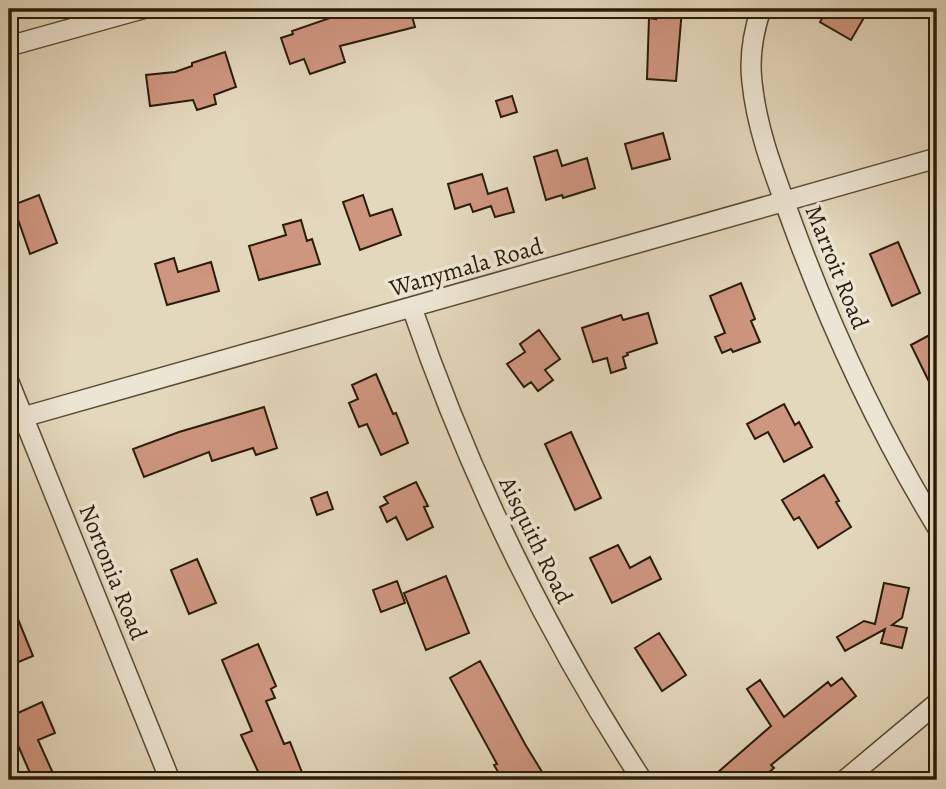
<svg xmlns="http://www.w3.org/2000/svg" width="946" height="789" font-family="Alegreya,serif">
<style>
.building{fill:#ce957f;stroke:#2a1c07;stroke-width:2}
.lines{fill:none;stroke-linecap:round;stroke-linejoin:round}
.minor-casing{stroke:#584b34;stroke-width:22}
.minor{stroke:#ede5d3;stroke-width:19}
.labels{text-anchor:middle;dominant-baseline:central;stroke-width:7;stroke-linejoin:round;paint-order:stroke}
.street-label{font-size:24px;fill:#2a1c07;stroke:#ede5d3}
</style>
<rect width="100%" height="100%" fill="#e3d7bc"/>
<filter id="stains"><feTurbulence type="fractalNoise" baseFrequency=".00286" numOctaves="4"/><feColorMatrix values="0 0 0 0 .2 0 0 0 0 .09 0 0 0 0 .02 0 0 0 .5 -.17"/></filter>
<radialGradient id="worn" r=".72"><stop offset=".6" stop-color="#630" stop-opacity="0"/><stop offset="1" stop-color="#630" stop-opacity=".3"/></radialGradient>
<path class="building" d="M356,9H410L415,27L340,46L345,62L310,74L304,59L290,64L281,38L293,34L292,31Z
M657,9H682L676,81L647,79L649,18L656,19Z
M827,9H869L851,40L820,22Z
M225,52L236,87L214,95L216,104L197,110L193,100L150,106L146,75L175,72L192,66V63Z
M512,96L517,112L501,117L496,101Z
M663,133L670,159L632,169L625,144Z
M557,150L562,166L587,158L595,188L563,198L562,195L546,200L534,157Z
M482,174L488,194L507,188L514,212L495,217L491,206L473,212L470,204L455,209L448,184Z
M39,195L57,243L30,254L13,205Z
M363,195L370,216L392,209L401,235L360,250L343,202Z
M301,220L307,241L312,239L320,264L259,280L249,246L286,235L283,225Z
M898,242L920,293L892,306L870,254Z
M174,258L178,272L211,262L219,291L167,305L155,264Z
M741,283L755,319L751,321L760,342L733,352L731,349L722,353L715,337L725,333L710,296Z
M648,313L657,343L627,353L628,355L623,357L626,368L611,373L607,358L593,362L582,328L621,315L623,320Z
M539,330L560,359L545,370L553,380L538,391L531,382L524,387L507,364L525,352L520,344Z
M937,331V398L911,345Z
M376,374L393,414L396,413L408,443L381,455L367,424L359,427L349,403L358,399L352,385Z
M784,404L795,425L799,422L812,447L784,462L768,432L755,439L747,424Z
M264,407L277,448L256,455L253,448L212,461L209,452L144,477L133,449L179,432Z
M571,432L601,498L575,510L545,444Z
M824,475L839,501L836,502L851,527L818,548L799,517L794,520L782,500Z
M416,482L428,506L424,507L433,527L407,540L396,517L387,522L380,507L388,503L384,497Z
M327,492L333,509L317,515L311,498Z
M618,545L630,568L650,557L661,579L612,603L590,558Z
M197,559L216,603L189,614L171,570Z
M446,576L469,633L426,650L404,593Z
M397,581L405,603L381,612L373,590Z
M884,583L909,588L902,618L892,625L907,628L902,648L881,643L885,629L845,651L837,637L864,621L875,624Z
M9,597L33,656L9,666Z
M659,633L686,675L662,691L635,648Z
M258,644L276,686L271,689L275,698L266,701L284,744L290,742L305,780H262L241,735L252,731L222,660Z
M480,661L525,744L547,780H503L494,765L497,764L450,678Z
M842,678L856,696L771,765L774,768L760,780H709L771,726L747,689L760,680L784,717L828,682L831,686Z
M42,702L55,733L38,740L56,780H33L14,736L9,738V717Z"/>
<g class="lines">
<defs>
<path id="minor" d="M761,9C753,33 749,57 752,82C757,132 776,178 793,225C832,331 878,430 937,527
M9,46L142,9
M412,308C469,474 547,634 642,780
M9,382L170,780
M9,421L937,158
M845,780L937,703"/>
</defs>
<use href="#minor" class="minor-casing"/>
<use href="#minor" class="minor"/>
</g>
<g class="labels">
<g class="street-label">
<text transform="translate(466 267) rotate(-16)">Wanymala Road</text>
<text transform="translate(837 267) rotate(68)">Marroit Road</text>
<text transform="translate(536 540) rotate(64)">Aisquith Road</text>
<text transform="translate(113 572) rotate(68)">Nortonia Road</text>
</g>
</g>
<rect width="946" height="789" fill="none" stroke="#e3d7bc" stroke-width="35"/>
<rect x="10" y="10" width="925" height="768" fill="none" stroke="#2a1c07" stroke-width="3.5"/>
<rect x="18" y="18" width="911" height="754" fill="none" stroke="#2a1c07" stroke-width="2"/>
<rect width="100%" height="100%" filter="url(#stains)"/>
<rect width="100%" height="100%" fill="url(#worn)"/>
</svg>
